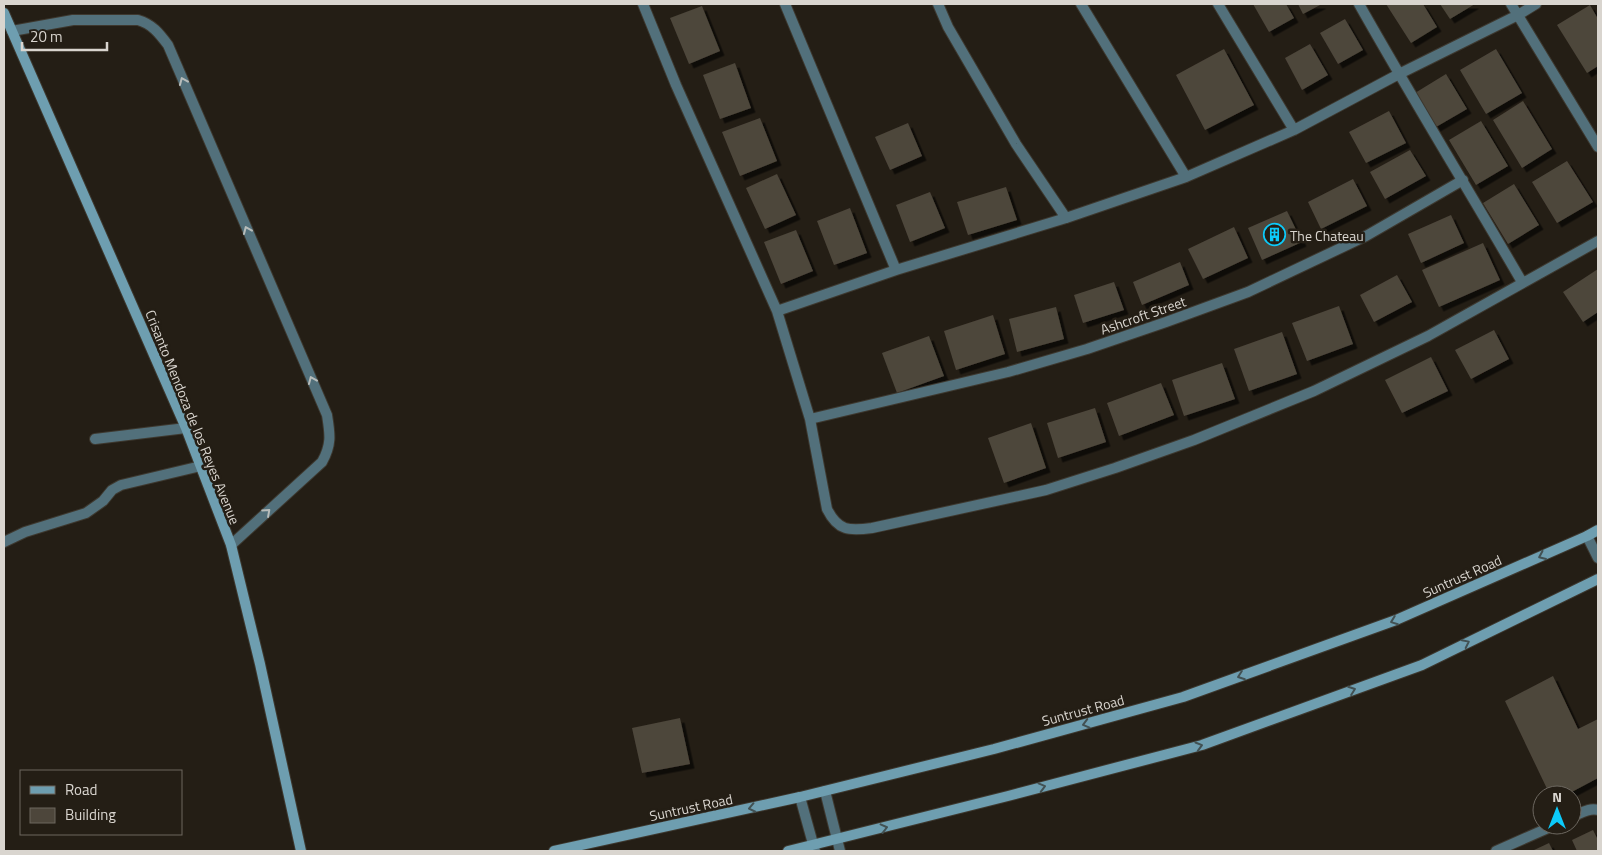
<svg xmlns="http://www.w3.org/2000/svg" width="1602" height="855" font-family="'Titillium Web',sans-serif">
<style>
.building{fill:#4d463b;filter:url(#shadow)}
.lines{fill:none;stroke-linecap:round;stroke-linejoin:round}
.lane-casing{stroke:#3d382f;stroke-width:12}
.street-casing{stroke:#3d382f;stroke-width:12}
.secondary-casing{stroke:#3d382f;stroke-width:12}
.lane{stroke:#52707b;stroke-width:10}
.street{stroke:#52707b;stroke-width:10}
.secondary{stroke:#6e9eb0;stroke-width:10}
.oneway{stroke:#b7bcba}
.oneway2{stroke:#425153}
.labels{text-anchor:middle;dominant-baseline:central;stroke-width:5;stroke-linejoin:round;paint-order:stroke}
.poi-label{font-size:14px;fill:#d9d5cf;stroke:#241e15;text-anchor:start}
.street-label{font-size:14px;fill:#d9d5cf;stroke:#241e15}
</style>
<defs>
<filter id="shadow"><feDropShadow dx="4.5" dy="4.5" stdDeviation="0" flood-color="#0009"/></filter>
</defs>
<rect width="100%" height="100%" fill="#241e15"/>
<path class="building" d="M1253,4H1286L1294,18L1269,32Z
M1298,4H1322L1303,14Z
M1386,4H1423L1437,27L1411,43Z
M1440,4H1475L1450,19Z
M1590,5L1598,19V66L1587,73L1557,25Z
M702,6L720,51L689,64L670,18Z
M1345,19L1363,50L1338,64L1320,33Z
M1310,44L1328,75L1302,90L1285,58Z
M1224,49L1254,105L1205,130L1176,75Z
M1496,49L1522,93L1486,114L1460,70Z
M735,63L751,108L720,119L703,75Z
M1446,74L1467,109L1436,127L1415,93Z
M1523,101L1552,149L1522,168L1493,120Z
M1389,111L1406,143L1366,163L1349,132Z
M760,118L777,161L740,176L722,132Z
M1481,121L1508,166L1476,185L1449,140Z
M908,123L922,156L890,170L875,137Z
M1410,150L1426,176L1385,199L1370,172Z
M1567,161L1593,202L1557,223L1532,182Z
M777,174L796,215L765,229L746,188Z
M1353,179L1367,206L1321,229L1308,202Z
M1514,184L1539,225L1508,244L1483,203Z
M1006,187L1017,220L968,235L957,202Z
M930,192L945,228L910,242L896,205Z
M850,208L867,253L834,265L817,221Z
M1287,211L1302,242L1262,260L1248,228Z
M1451,215L1464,243L1421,263L1408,234Z
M1234,227L1248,258L1203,279L1188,249Z
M796,230L813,271L781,284L764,242Z
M1483,243L1500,280L1439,307L1422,270Z
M1180,262L1189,285L1142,305L1133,282Z
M1598,269V312L1583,322L1563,292Z
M1397,275L1412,302L1374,322L1360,295Z
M1114,282L1124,310L1083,323L1074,295Z
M1339,306L1353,344L1307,361L1292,323Z
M1056,307L1064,339L1017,352L1009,319Z
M993,315L1005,354L956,370L944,331Z
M1494,330L1509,359L1471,379L1455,350Z
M1282,332L1297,374L1249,391L1234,349Z
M929,336L944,376L897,393L882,353Z
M1431,357L1448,391L1402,413L1385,380Z
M1222,363L1235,399L1184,416L1172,380Z
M1161,383L1174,415L1119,436L1107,403Z
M1095,408L1106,442L1058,458L1047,423Z
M1031,423L1046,468L1004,483L988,438Z
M1553,676L1578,729L1598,719V778L1566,795H1550L1505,701Z
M680,718L690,764L642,773L632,728Z
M1593,830L1598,840V851H1577L1572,840Z
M1549,843L1553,851H1532Z"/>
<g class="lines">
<defs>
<path id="lane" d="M12,31L73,20H138C152,24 159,33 168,45L327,415C330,434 332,444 322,462L231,545
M95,439L186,428
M4,542L25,532L86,513L103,501L112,490L121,485L201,466"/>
<path id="street" d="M643,4L676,85L777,311L810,419L827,509C838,531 849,531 872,528L1046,490L1115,468L1194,440L1314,391L1428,336L1598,241
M785,4L896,270
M938,4L948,27L1016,144L1066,218
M1081,4L1186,177
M1218,4L1294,130
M1359,4C1412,98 1468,189 1522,282
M1511,4L1598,147
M777,311L896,270L1066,218L1186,177L1294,130L1399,74L1518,15L1536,4
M810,419L1008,372L1087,349L1166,322L1248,292L1366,236L1463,180
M1587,536L1598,558
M825,791L840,851
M800,797L815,851
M1572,817C1580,814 1589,807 1598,810
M1496,851L1555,825"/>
<path id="secondary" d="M4,13L186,428L231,545L260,664L301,851
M554,851L800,797L994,749L1183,697L1396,620L1587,536L1598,530
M788,851L1008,796L1202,745L1422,665L1598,579"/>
</defs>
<use href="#lane" class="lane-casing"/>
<use href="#street" class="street-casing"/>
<use href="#secondary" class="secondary-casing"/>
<use href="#lane" class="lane"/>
<use href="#street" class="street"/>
<use href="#secondary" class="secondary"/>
</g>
<defs><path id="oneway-chevron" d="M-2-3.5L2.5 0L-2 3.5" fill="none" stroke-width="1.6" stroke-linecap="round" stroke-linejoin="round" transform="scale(1.25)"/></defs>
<g class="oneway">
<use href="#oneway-chevron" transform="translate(183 81) rotate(-113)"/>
<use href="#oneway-chevron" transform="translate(247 230) rotate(-113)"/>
<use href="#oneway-chevron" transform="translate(312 380) rotate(-113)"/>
<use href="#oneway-chevron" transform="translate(267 512) rotate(-42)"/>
</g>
<g class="oneway2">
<use href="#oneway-chevron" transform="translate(1542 556) rotate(156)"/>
<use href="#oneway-chevron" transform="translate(1394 621) rotate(159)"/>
<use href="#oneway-chevron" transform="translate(1466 643) rotate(-26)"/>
<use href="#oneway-chevron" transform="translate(1241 676) rotate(160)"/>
<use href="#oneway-chevron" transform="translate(1352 690) rotate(-20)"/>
<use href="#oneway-chevron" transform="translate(1086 724) rotate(165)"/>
<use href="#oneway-chevron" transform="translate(1199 746) rotate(-16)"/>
<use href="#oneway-chevron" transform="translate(1042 787) rotate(-15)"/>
<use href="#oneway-chevron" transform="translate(752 808) rotate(168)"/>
<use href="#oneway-chevron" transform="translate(884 828) rotate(-14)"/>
</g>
<defs>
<symbol id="building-ring" viewBox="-11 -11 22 22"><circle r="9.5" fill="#241e15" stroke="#0ccafa" stroke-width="1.5"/><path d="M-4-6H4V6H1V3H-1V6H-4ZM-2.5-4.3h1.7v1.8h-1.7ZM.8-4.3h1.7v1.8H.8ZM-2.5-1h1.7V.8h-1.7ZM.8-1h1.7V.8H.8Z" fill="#0ccafa"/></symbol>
</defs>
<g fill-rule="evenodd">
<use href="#building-ring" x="1262" y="222" width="25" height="25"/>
</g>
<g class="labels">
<g class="poi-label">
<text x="1290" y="235">The Chateau</text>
</g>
<g class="street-label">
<text transform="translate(1143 315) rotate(-19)">Ashcroft Street</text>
<text transform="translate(193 417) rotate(68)">Crisanto Mendoza de los Reyes Avenue</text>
<text transform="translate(1462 576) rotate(-24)">Suntrust Road</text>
<text transform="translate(1083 710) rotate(-15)">Suntrust Road</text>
<text transform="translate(691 807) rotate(-12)">Suntrust Road</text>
</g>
</g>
<rect width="1602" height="855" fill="none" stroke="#d9d5cf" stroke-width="10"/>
<rect x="20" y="770" width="162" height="65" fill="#241e15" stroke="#6c675f"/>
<rect x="30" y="786" width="25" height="8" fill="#6e9eb0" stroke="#6c675f"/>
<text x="65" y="795" font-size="15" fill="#d9d5cf">Road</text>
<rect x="30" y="808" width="25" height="15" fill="#4d463b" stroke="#6c675f"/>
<text x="65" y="820" font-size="15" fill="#d9d5cf">Building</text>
<g transform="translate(1557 810)"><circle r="24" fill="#241e15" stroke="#6c675f"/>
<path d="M0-4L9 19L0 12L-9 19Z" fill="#0ccafa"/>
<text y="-8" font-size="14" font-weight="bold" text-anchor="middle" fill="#d9d5cf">N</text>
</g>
<path d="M22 42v8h85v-8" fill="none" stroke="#d9d5cf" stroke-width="2.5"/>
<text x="30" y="42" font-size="15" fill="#d9d5cf" stroke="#241e15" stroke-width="4" paint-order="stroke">20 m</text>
</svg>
